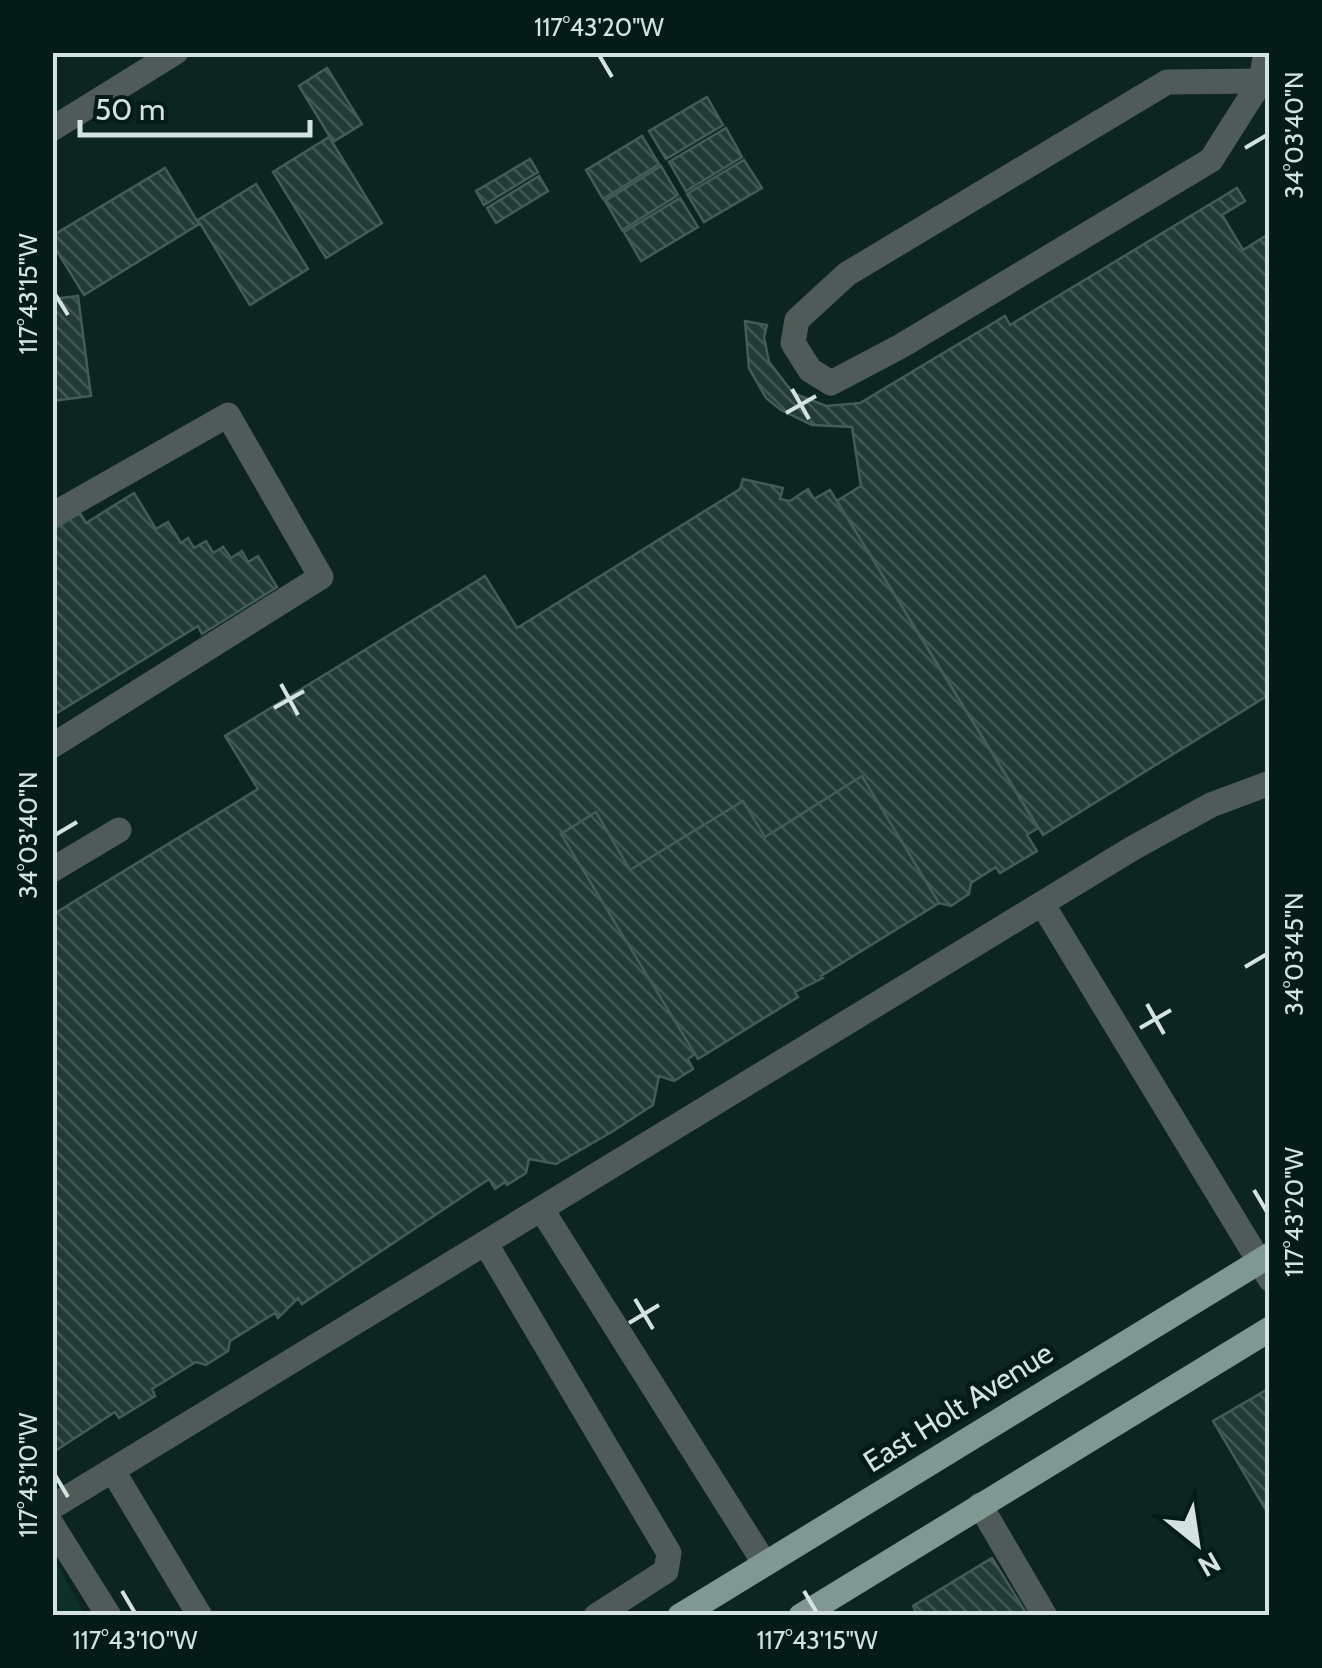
<svg xmlns="http://www.w3.org/2000/svg" width="1322" height="1668" font-family="Cabin,sans-serif">
<style>
.built{fill:#0d302a}
.building{fill:url(#building-back-hatch);stroke:#435c57;stroke-width:2.5}
.lines{fill:none;stroke-linecap:round;stroke-linejoin:round}
.minor{stroke:#505b59;stroke-width:25}
.major{stroke:#809792;stroke-width:25}
.ticks{fill:none;stroke:#d4e3df;stroke-width:4}
.labels{text-anchor:middle;dominant-baseline:central;stroke-width:10;stroke-linejoin:round;paint-order:stroke}
.street-label{font-size:30px;fill:#d4e3df;stroke:#041b17}
.neatline{fill:none;stroke:#d4e3df;stroke-width:4}
.ticks-label{font-size:25px;text-anchor:middle;fill:#d4e3df}
</style>
<defs>
<pattern id="building-back-hatch" width="6" height="6" patternUnits="userSpaceOnUse" patternTransform="scale(2.5)"><rect width="6" height="6" fill="#233b36"/><path d="M-1 5l2 2M0 0l6 6M5-1l2 2" fill="none" stroke="#425753"/></pattern>
</defs>
<rect width="100%" height="100%" fill="#0c2520"/>
<path class="built" d="M53,1556L85,1615H53Z"/>
<path class="building" d="M327,68L362,124L333,142L299,86Z
M707,97L723,125L666,159L649,131Z
M726,128L742,157L686,191L669,162Z
M642,136L659,164L603,199L586,170Z
M329,137L382,223L326,258L273,172Z
M530,159L538,172L484,205L476,191Z
M744,160L762,188L704,222L687,194Z
M661,166L678,195L622,230L605,201Z
M165,168L199,224L84,295L52,243V236Z
M539,176L548,191L496,223L487,208Z
M256,184L308,269L250,305L198,220Z
M1237,188L1245,201L1222,215L1243,250L1267,235L1270,240V694L1043,835L837,501L861,486L852,427L812,425L781,410L766,398L749,368L745,321L767,325L764,337L769,362L793,393L826,406L860,403L1005,316L1010,325Z
M680,198L698,227L641,261L624,232Z
M78,296L91,396L52,401V299Z
M743,479L783,488L780,499L790,501L808,489L814,499L830,490L1038,828L1027,835L1037,851L1000,873L996,867L971,883L969,894L951,906L939,903L862,776L765,837L743,801L630,870L596,812L561,834L695,1054L688,1059L693,1069L674,1081L659,1076L653,1105L610,1133L556,1164L529,1159L526,1173L507,1185L505,1182L495,1189L489,1179L302,1304L298,1298L278,1318L275,1313L230,1341L228,1351L206,1365L196,1362L152,1389L155,1396L119,1418L115,1412L52,1453V915L258,789L225,736L485,576L517,628L740,489Z
M134,493L156,529L168,522L181,543L188,538L194,548L206,541L213,553L223,547L231,558L242,551L248,562L258,556L277,587L202,634L198,626L52,716V530L80,513L86,523Z
M862,776L939,903L821,976L823,978L795,992L798,997L698,1059L561,834L596,812L630,870L743,801L765,837Z
M1270,1388V1517L1213,1421Z
M992,1558L1028,1616H918L913,1606Z"/>
<g class="lines">
<path class="minor" d="M1266,52L1261,81L1211,160L901,346L831,383L810,370L793,343L797,320L847,274L1167,82L1261,81L1270,83
M52,129L176,52
M52,515L228,415L321,577L52,746
M52,870L119,830
M1043,905L1270,1279
M542,1210L765,1564
M486,1244L669,1553L666,1571L596,1616
M113,1471L200,1616
M980,1505L1045,1616
M52,1507L1133,848L1211,805L1270,783
M52,1525L109,1616"/>
<path class="major" d="M680,1616L1270,1255
M801,1616L1270,1329"/>
</g>
<path class="ticks" d="M599,55L612,77M1245,148L1267,135M55,294L68,315M792,389L809,419M786,413L816,396M281,684L298,715M274,708L304,691M55,835L77,822M1245,967L1267,954M1147,1004L1164,1034M1140,1028L1171,1010M1254,1190L1267,1212M635,1299L653,1329M629,1323L659,1305M55,1475L68,1497M122,1591L135,1613M804,1591L817,1613"/>
<g class="labels">
<g class="street-label">
<text transform="translate(958 1407) rotate(-32)">East Holt Avenue</text>
</g>
</g>
<rect width="1322" height="1668" fill="none" stroke="#041b17" stroke-width="110"/>
<g transform="translate(1197 1543) rotate(150)" stroke="#041b17" stroke-width="8" paint-order="stroke">
<path d="M0-8L18 38L0 25L-18 38Z" fill="#d4e3df"/>
<text y="-15" font-size="28" font-weight="bold" text-anchor="middle" fill="#d4e3df">N</text>
</g>
<path d="M80 120v15h230v-15" fill="none" stroke="#d4e3df" stroke-width="5"/>
<text x="95" y="120" font-size="30" fill="#d4e3df" stroke="#041b17" stroke-width="8" paint-order="stroke">50 m</text>
<rect x="55" y="55" width="1212" height="1558" class="neatline"/>
<g class="ticks-label">
<text x="599" y="36">117°43'20"W</text>
<text transform="translate(1294 135) rotate(-90)" y="9">34°03'40"N</text>
<text transform="translate(28 294) rotate(-90)" y="9">117°43'15"W</text>
<text transform="translate(28 835) rotate(-90)" y="9">34°03'40"N</text>
<text transform="translate(1294 954) rotate(-90)" y="9">34°03'45"N</text>
<text transform="translate(1294 1212) rotate(-90)" y="9">117°43'20"W</text>
<text transform="translate(28 1475) rotate(-90)" y="9">117°43'10"W</text>
<text x="135" y="1649">117°43'10"W</text>
<text x="817" y="1649">117°43'15"W</text>
</g>
</svg>
